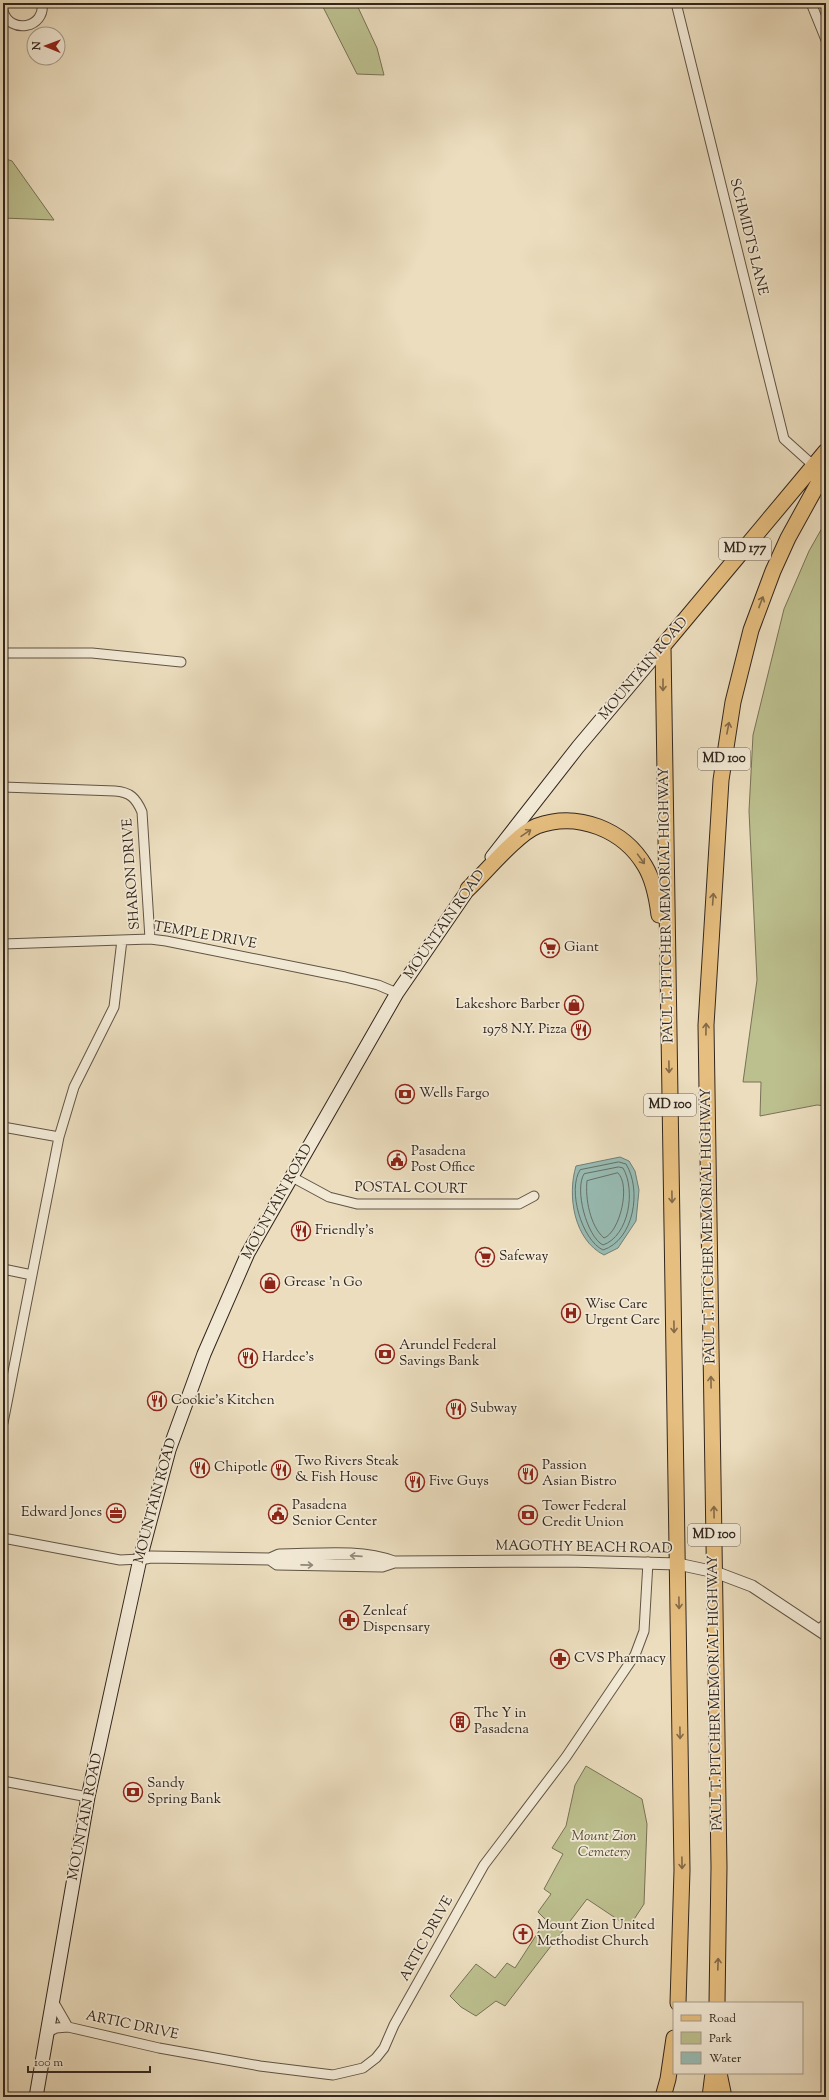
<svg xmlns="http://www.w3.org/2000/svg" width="829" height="2100" font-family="'Sorts Mill Goudy',serif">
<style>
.green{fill:#bcbf8e;stroke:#777256}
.water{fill:#98bbb3;stroke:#6f7f77}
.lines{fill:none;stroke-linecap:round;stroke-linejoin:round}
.shore{stroke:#657068;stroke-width:1}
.minor-casing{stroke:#605445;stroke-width:11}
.tertiary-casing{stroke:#605445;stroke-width:13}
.secondary-casing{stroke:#32261d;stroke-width:15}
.primary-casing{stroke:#32261d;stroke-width:17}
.minor{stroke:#f2e9d5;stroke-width:9}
.tertiary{stroke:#f2e9d5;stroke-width:11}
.secondary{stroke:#f2e9d5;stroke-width:13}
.primary{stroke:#e6be7f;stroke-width:15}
.oneway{stroke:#836a49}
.oneway2{stroke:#928879}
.labels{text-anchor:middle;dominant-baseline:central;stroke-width:3.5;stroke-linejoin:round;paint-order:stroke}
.shield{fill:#f2e9d5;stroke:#6c6054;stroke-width:1}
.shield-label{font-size:13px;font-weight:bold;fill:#32261d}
.street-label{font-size:14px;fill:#32261d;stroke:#f2e9d5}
.poi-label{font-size:14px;fill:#32261d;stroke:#f2e9d5;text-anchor:start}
.park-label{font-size:14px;font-style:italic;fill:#544c39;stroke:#f2e9d5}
</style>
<rect width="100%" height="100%" fill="#ebddbe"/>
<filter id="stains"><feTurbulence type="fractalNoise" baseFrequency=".005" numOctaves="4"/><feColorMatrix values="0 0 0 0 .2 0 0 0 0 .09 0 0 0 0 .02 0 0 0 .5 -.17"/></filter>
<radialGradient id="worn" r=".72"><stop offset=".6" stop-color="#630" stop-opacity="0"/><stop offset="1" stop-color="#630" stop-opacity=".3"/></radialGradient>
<path class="green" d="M321,3H356L377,48L384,75L357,74Z
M3,158L12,161L54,220L3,218Z
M826,521V1106L817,1105L760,1116L761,1082H743L757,980L749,811L753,735L784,609L809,551Z
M586,1766L642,1799L647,1824L644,1904L629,1927L587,1899L505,2006L496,2001L476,2016L461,2007L450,1996L476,1964L495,1978L507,1963L515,1968L546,1920L538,1912L551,1894L544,1889L563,1854L552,1848L566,1826L575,1785Z"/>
<path class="water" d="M620,1157L629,1161L635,1171L639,1190L636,1221L618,1248L604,1255C574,1240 567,1196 576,1166Z"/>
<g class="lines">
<path class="shore" d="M619,1162L626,1164C642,1190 634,1240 603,1250C582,1240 567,1190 580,1170Z
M619,1167L623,1168C636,1190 629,1236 603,1245C587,1237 574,1189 584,1174Z
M618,1173C631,1185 620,1232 604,1238C590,1226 585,1198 587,1181Z"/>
<defs>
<path id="minor" d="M676,3L784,439L814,466
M811,3L826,40
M3,11C10,35 46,28 42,3
M3,653H92L181,662
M3,787L115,791C130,792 136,798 142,812L150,939
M3,944L150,939L166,941L345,977L378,985L397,993
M3,1127L59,1137
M292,1177L329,1197L357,1204H519L534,1196
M3,1269L32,1275
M3,1423L59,1137L74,1087L114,1007L122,940
M3,1538L120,1560L140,1559
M820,1629L826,1623
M3,1781L88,1797
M53,2001L68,2027
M46,2033L56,2028L68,2027L159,2048L260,2066L333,2075L363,2068L376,2058L384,2048L394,2025L484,1865L566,1757L635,1655L644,1631L648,1562"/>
<path id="tertiary" d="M140,1559L151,1557L270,1559L279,1555C315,1555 359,1549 394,1562
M270,1559L277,1564L382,1566L394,1562L568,1561L678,1564L715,1572L752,1586L826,1635"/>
<path id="secondary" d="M492,857L578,747L663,646
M36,2097L88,1797L140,1559L169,1450L204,1354L248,1253L397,993L474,881"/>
<path id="primary" d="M468,889C485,873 517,834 537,826C578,811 624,830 645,866C654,881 657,899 659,915
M678,2003L682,1870L663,646L826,451
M717,2003L719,1867L706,1025L721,780L733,702L751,630L773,571L788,538L826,469
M719,2073L724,2097
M663,2097L668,2079L674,2038
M710,2097L713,2073"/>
</defs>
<use href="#minor" class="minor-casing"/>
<use href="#tertiary" class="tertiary-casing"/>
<use href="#secondary" class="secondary-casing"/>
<use href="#primary" class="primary-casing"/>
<use href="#minor" class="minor"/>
<use href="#tertiary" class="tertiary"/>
<use href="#secondary" class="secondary"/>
<use href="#primary" class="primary"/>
</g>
<defs><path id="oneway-shaft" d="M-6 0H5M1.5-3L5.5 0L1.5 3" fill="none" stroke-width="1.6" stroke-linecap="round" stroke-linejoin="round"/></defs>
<g class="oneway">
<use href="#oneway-shaft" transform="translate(761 602) rotate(-69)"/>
<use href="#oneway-shaft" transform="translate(663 685) rotate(90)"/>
<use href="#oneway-shaft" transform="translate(728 728) rotate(-79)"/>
<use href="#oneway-shaft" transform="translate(526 833) rotate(-34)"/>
<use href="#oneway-shaft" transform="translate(641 859) rotate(54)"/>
<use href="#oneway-shaft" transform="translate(713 899) rotate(-86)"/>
<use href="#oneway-shaft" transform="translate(706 1029) rotate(-89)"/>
<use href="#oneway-shaft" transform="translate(669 1067) rotate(89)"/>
<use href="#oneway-shaft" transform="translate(672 1197) rotate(89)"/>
<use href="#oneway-shaft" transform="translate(674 1327) rotate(89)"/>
<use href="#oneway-shaft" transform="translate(711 1382) rotate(-91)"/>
<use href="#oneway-shaft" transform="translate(714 1512) rotate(-91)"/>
<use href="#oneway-shaft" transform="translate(679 1603) rotate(89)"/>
<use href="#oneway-shaft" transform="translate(680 1733) rotate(89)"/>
<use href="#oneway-shaft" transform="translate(682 1863) rotate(89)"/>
<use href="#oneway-shaft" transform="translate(718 1964) rotate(-88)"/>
</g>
<g class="oneway2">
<use href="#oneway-shaft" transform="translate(356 1556) rotate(-176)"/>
<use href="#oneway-shaft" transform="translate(307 1565) rotate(1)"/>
</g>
<defs>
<symbol id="supermarket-ring" viewBox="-11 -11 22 22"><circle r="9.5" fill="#f2e9d5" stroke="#8f2418" stroke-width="1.5"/><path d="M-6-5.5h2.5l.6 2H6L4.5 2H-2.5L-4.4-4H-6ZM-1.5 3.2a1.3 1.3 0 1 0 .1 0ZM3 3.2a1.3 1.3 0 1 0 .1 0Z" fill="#8f2418"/></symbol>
<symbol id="shop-ring" viewBox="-11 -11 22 22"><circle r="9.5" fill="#f2e9d5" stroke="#8f2418" stroke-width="1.5"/><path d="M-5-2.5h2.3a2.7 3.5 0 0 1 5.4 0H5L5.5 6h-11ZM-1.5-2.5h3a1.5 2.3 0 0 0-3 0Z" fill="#8f2418"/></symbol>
<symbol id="restaurant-ring" viewBox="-11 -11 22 22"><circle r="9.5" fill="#f2e9d5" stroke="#8f2418" stroke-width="1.5"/><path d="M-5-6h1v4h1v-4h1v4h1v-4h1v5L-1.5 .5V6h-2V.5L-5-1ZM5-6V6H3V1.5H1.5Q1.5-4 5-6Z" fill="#8f2418"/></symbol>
<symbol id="bank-ring" viewBox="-11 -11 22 22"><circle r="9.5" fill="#f2e9d5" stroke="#8f2418" stroke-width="1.5"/><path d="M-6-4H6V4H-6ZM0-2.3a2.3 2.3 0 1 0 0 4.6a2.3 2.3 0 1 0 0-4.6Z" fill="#8f2418"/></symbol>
<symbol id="civic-ring" viewBox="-11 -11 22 22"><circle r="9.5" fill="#f2e9d5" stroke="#8f2418" stroke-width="1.5"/><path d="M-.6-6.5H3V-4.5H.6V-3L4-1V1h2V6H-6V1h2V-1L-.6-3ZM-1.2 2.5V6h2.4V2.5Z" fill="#8f2418"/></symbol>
<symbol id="hospital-ring" viewBox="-11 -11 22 22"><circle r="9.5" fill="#f2e9d5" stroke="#8f2418" stroke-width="1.5"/><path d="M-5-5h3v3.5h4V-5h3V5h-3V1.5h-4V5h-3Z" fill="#8f2418"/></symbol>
<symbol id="office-ring" viewBox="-11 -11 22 22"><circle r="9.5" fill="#f2e9d5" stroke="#8f2418" stroke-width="1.5"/><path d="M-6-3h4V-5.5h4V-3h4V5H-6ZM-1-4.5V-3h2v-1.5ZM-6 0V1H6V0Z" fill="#8f2418"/></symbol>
<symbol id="pharmacy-ring" viewBox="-11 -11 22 22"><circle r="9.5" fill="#f2e9d5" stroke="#8f2418" stroke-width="1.5"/><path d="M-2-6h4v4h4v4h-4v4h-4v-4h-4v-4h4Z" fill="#8f2418"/></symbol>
<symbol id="building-ring" viewBox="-11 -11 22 22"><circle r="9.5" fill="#f2e9d5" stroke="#8f2418" stroke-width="1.5"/><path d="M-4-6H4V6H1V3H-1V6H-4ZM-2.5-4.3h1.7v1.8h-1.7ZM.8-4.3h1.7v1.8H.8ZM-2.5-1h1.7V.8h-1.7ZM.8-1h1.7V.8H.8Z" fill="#8f2418"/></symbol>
<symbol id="church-ring" viewBox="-11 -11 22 22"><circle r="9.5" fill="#f2e9d5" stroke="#8f2418" stroke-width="1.5"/><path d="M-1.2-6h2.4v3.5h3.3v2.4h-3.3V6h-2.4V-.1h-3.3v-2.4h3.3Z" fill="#8f2418"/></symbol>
</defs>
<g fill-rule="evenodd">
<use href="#supermarket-ring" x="539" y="937" width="22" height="22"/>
<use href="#shop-ring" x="563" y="994" width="22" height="22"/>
<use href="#restaurant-ring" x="570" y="1019" width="22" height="22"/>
<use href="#bank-ring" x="394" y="1083" width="22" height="22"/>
<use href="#civic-ring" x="386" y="1149" width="22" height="22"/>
<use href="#restaurant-ring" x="290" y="1220" width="22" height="22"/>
<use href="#supermarket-ring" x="474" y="1246" width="22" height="22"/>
<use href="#shop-ring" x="259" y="1272" width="22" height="22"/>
<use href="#hospital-ring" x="560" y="1302" width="22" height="22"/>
<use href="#bank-ring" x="374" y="1343" width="22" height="22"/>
<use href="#restaurant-ring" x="237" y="1347" width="22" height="22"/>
<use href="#restaurant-ring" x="146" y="1390" width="22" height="22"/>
<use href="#restaurant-ring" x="445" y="1398" width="22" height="22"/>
<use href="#restaurant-ring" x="189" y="1457" width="22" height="22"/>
<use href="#restaurant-ring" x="270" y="1459" width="22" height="22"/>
<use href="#restaurant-ring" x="517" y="1463" width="22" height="22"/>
<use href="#restaurant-ring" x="404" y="1471" width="22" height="22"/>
<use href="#office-ring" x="105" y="1502" width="22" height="22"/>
<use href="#civic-ring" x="267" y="1503" width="22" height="22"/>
<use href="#bank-ring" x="517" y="1504" width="22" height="22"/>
<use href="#pharmacy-ring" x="338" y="1609" width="22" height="22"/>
<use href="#pharmacy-ring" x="549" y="1648" width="22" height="22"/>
<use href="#building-ring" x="449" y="1711" width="22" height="22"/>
<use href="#bank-ring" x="122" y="1781" width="22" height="22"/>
<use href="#church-ring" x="512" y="1923" width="22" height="22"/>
</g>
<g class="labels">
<g class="shield">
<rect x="719" y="538" width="52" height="22" rx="3"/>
<rect x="698" y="748" width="52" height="22" rx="3"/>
<rect x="644" y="1094" width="52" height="22" rx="3"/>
<rect x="688" y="1524" width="52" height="22" rx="3"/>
</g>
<g class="shield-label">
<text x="745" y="549">MD 177</text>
<text x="724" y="759">MD 100</text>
<text x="670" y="1105">MD 100</text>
<text x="714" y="1535">MD 100</text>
</g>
<g class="street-label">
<text transform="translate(748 237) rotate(76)">SCHMIDTS LANE</text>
<text transform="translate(644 669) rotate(-50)">MOUNTAIN ROAD</text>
<text transform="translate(132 874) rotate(-94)">SHARON DRIVE</text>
<text transform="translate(667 905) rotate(-91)">PAUL T. PITCHER MEMORIAL HIGHWAY</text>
<text transform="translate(445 925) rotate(-55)">MOUNTAIN ROAD</text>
<text transform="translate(205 936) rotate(10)">TEMPLE DRIVE</text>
<text transform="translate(411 1189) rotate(1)">POSTAL COURT</text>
<text transform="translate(278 1202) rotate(-61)">MOUNTAIN ROAD</text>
<text transform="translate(709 1226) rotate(-91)">PAUL T. PITCHER MEMORIAL HIGHWAY</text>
<text transform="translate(156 1501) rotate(-75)">MOUNTAIN ROAD</text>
<text transform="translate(584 1548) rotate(1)">MAGOTHY BEACH ROAD</text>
<text transform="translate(716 1693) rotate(-91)">PAUL T. PITCHER MEMORIAL HIGHWAY</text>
<text transform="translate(86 1817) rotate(-79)">MOUNTAIN ROAD</text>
<text transform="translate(427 1939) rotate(-61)">ARTIC DRIVE</text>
<text transform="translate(132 2026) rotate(12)">ARTIC DRIVE</text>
</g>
<g class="poi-label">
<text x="564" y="948">Giant</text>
<text x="560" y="1005" text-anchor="end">Lakeshore Barber</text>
<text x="567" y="1030" text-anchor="end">1978 N.Y. Pizza</text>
<text x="419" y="1094">Wells Fargo</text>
<text x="411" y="1152">Pasadena<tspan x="411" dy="16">Post Office</tspan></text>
<text x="315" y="1231">Friendly's</text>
<text x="499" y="1257">Safeway</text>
<text x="284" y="1283">Grease 'n Go</text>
<text x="585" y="1305">Wise Care<tspan x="585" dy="16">Urgent Care</tspan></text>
<text x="399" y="1346">Arundel Federal<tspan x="399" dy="16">Savings Bank</tspan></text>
<text x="262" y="1358">Hardee's</text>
<text x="171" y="1401">Cookie's Kitchen</text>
<text x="470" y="1409">Subway</text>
<text x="295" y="1462">Two Rivers Steak<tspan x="295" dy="16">&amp; Fish House</tspan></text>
<text x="542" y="1466">Passion<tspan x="542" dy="16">Asian Bistro</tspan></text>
<text x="214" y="1468">Chipotle</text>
<text x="429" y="1482">Five Guys</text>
<text x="292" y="1506">Pasadena<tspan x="292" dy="16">Senior Center</tspan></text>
<text x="542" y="1507">Tower Federal<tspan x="542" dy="16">Credit Union</tspan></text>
<text x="102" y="1513" text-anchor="end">Edward Jones</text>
<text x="363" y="1612">Zenleaf<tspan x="363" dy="16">Dispensary</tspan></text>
<text x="574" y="1659">CVS Pharmacy</text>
<text x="474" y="1714">The Y in<tspan x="474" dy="16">Pasadena</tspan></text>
<text x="147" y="1784">Sandy<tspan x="147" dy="16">Spring Bank</tspan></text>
<text x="537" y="1926">Mount Zion United<tspan x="537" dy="16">Methodist Church</tspan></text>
</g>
<g class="park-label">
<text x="604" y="1837">Mount Zion<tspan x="604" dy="16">Cemetery</tspan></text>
</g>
</g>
<rect width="829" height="2100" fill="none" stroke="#ebddbe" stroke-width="16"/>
<rect x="4" y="4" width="821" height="2092" fill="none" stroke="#32261d" stroke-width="2"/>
<rect x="8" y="8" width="813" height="2084" fill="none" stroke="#32261d"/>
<rect x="673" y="2002" width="130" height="72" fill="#f2e9d5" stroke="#a59b8b"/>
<rect x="681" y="2015" width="20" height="6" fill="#e6be7f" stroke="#a59b8b"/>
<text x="709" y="2022" font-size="12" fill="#32261d">Road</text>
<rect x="681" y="2032" width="20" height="12" fill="#bcbf8e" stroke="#a59b8b"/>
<text x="709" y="2042" font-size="12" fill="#32261d">Park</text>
<rect x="681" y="2052" width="20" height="12" fill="#98bbb3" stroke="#a59b8b"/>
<text x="709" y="2062" font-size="12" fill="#32261d">Water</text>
<g transform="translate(46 46) rotate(271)"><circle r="19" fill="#f2e9d5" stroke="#a59b8b"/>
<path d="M0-3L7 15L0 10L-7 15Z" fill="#8f2418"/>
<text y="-6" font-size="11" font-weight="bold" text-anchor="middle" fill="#32261d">N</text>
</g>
<path d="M28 2066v6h122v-6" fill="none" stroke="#32261d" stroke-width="2"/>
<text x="34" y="2066" font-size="12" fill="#32261d" stroke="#f2e9d5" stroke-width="3" paint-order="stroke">100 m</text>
<rect width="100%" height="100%" filter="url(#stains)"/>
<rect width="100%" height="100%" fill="url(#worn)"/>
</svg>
